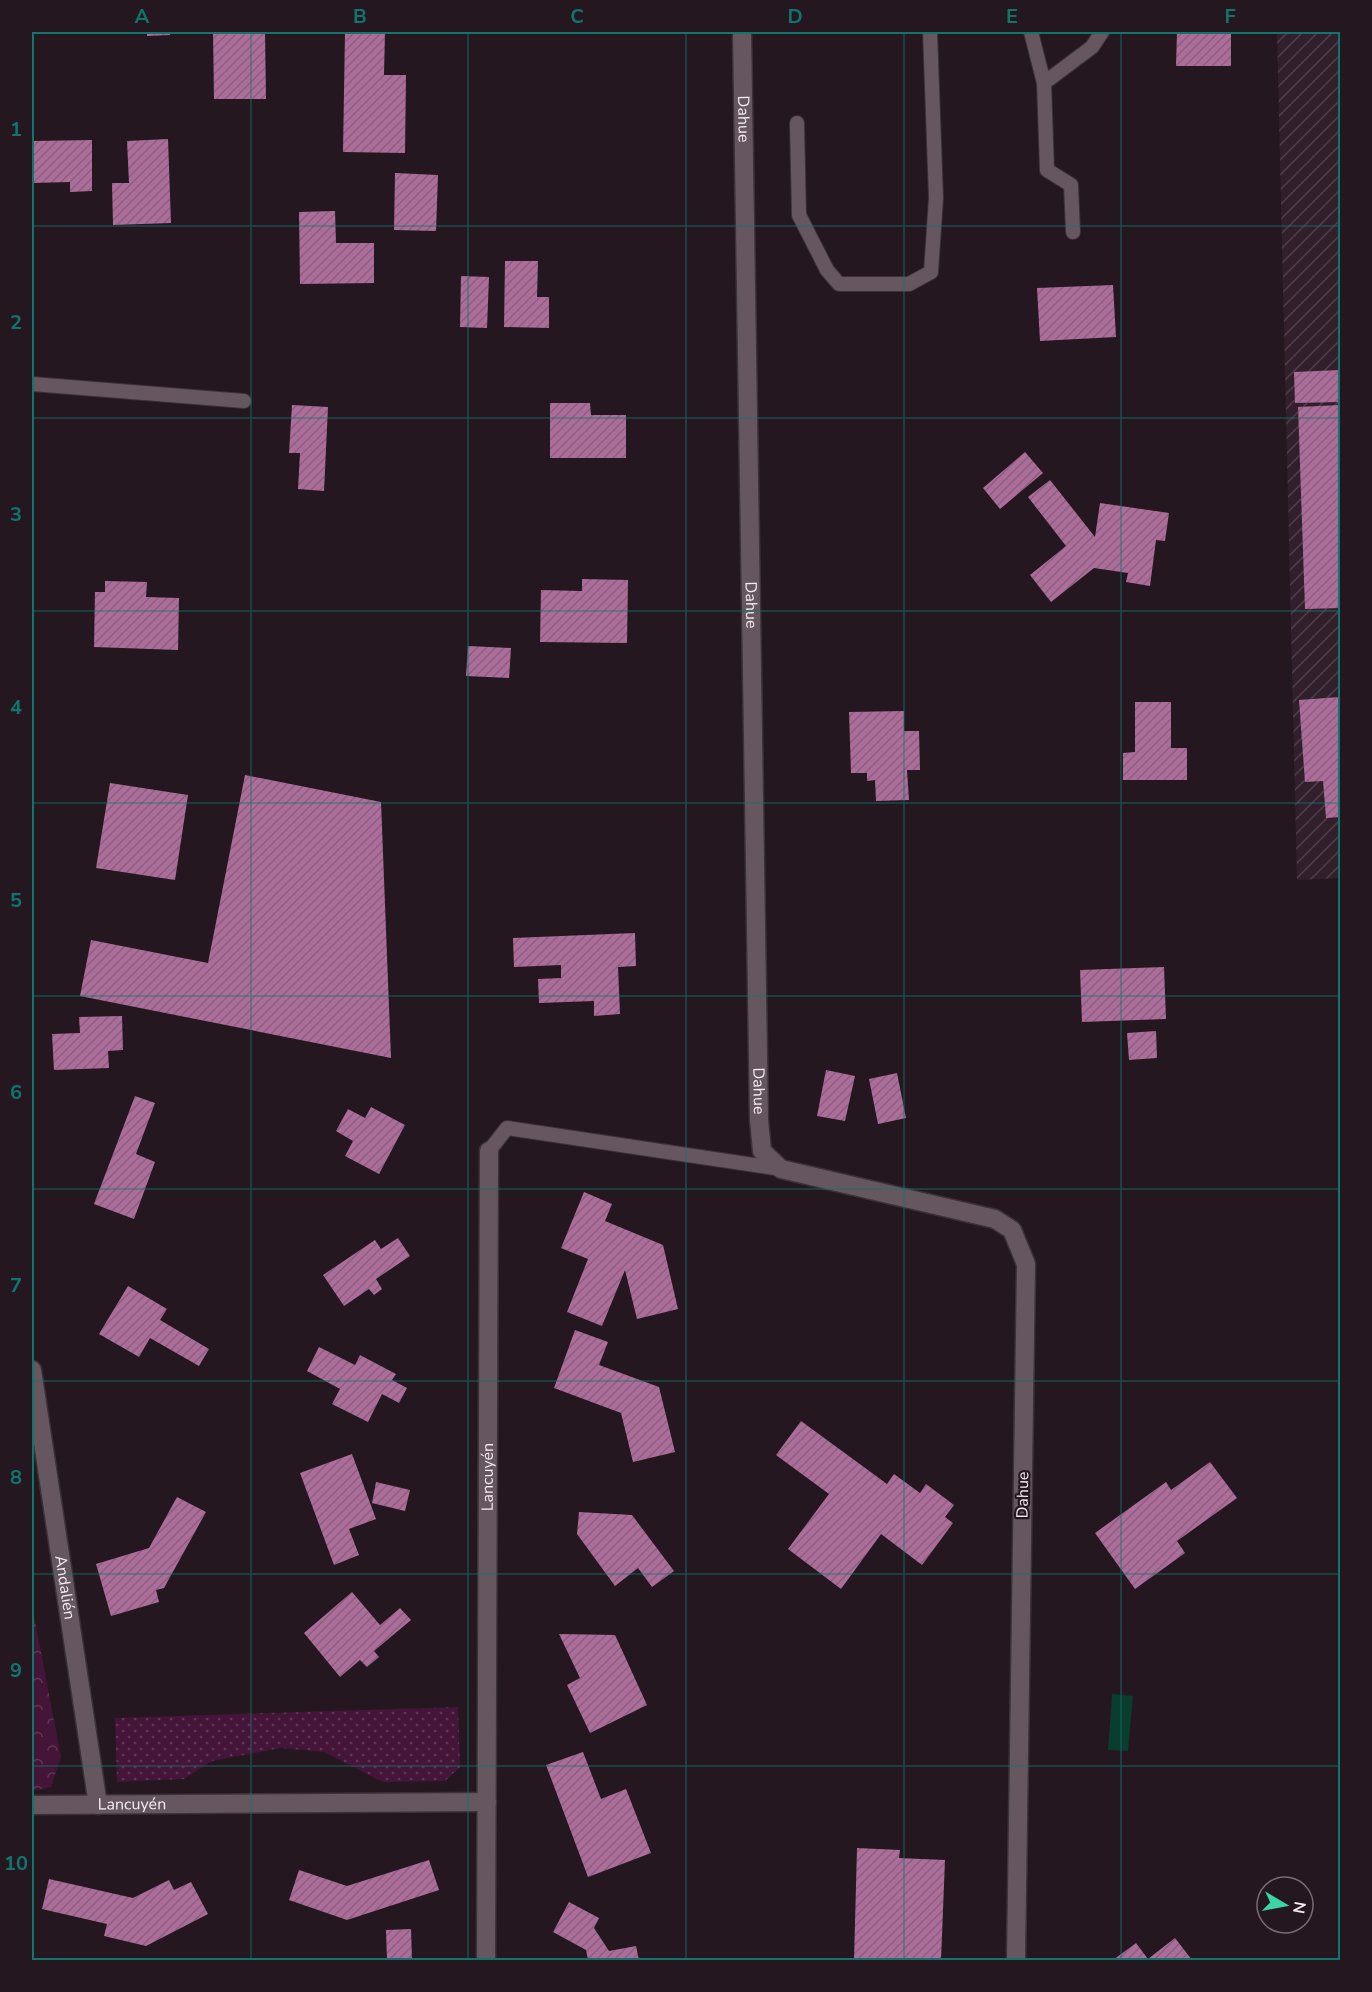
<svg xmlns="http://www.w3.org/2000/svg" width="1372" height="1992" font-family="'Nunito Sans',sans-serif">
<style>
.industrial{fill:url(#industrial-furrows)}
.grass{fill:url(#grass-dots)}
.park{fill:url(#park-crowns)}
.water{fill:#093d2d}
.building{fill:url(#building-hatch)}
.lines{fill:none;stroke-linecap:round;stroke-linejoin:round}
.lane-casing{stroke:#3b3138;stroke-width:16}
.street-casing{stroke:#3b3138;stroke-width:21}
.lane{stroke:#665660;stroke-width:14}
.street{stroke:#665660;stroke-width:18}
.grid{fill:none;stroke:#0f766e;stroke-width:1.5;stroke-opacity:0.55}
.labels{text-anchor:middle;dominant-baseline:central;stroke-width:4.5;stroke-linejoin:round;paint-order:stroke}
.street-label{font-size:16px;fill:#f5ebf2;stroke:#241720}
.neatline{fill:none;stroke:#0f766e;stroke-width:2}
.grid-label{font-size:20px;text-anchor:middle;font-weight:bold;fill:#0f766e}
</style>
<defs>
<pattern id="industrial-furrows" width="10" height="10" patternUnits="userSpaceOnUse" patternTransform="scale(1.5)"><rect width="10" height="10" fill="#321f2c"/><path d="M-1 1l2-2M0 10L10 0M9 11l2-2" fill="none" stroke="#50404b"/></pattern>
<pattern id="grass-dots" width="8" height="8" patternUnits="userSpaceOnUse" patternTransform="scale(1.5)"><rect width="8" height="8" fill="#441538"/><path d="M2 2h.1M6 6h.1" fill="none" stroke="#603755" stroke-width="1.8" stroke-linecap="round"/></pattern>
<pattern id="park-crowns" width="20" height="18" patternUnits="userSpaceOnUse" patternTransform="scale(1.5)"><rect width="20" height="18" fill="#441538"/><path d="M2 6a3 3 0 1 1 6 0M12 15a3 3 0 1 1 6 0" fill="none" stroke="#603755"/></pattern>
<pattern id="building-hatch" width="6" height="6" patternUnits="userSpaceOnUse" patternTransform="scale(1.5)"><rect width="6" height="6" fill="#ad6d9a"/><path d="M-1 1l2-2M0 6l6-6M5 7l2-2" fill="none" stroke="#8a5f7e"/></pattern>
</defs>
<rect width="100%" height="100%" fill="#241720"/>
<path class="industrial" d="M1277,32H1340V878L1297,880Z"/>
<path class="grass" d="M458,1707L460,1767L445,1781L383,1782L324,1752L281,1748L212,1761L184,1779L117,1782L115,1718Z"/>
<path class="park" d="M32,1605L61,1757L51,1787L32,1791Z"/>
<path class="water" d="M1112,1694L1133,1696L1128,1751L1108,1750Z"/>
<path class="building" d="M147,32H170V35L147,36Z
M213,32H265L266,99H214Z
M345,32H385L384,75H406L405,153L343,152Z
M1177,32H1231V66H1176Z
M168,139L171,223L113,225L112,183H129L127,141Z
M92,140V191L70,192V182L32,183V141Z
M395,173L438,175L436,231L394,230Z
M335,211L336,243H374V283L300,284L299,212Z
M505,261H538L537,297H549V328L504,327Z
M461,276L489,277L487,328L460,327Z
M1113,285L1116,337L1040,341L1037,288Z
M1340,370V402L1295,403L1294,372Z
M550,403H590L591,415H626V458H550Z
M292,405L328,407L324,491L298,489L300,453H289Z
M1340,405V459H1339L1340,608L1305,609L1298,407Z
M1025,452L1043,473L1000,509L983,488Z
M1050,480L1095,537L1100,503L1169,513L1165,541L1156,540L1150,586L1126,582L1128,573L1094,568L1051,602L1030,575L1066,546L1028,497Z
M582,579L628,580L627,643L540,642L541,590L582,591Z
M105,581L147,582L146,597L179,598L178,650L94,647L95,592H105Z
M468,646L511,648L509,678L466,676Z
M1340,697V817L1326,818L1323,781L1305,782L1299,700Z
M1135,702H1171V748H1187V780H1123V753L1135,752Z
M904,711V731H919L920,770H907L909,800L876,801L875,780L867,781V773H851L849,712Z
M245,775L381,802L391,1058L80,996L91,940L208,963Z
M110,783L188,795L175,880L96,868Z
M635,933L636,966L618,967L620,1014L594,1016V1001L539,1003L538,979L561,978V965L514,967L513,938Z
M1164,967L1166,1019L1082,1022L1080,970Z
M122,1016L123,1050L108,1051L109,1068L54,1070L52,1034L80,1033L79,1017Z
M1156,1031L1157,1058L1129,1060L1127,1033Z
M826,1070L855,1076L845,1121L817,1116Z
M897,1073L906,1118L878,1124L869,1079Z
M135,1096L155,1103L136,1154L155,1162L134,1219L94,1204Z
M371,1107L405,1125L379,1174L345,1156L353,1141L336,1131L348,1109L365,1118Z
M584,1192L612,1204L605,1221L663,1245L678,1309L637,1319L625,1270L602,1326L567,1312L588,1259L561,1248Z
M398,1238L410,1256L376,1279L382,1289L374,1295L369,1289L344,1306L323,1275L375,1240L381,1249Z
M128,1286L167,1309L160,1320L209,1349L199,1366L150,1338L139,1357L99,1334Z
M575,1330L608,1342L599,1365L659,1387L675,1452L633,1462L621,1413L554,1388Z
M319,1347L355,1365L360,1355L396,1374L392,1380L407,1388L399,1403L382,1394L368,1422L332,1404L340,1389L307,1371Z
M801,1421L887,1484L894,1474L920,1493L926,1484L954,1505L945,1517L953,1523L922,1565L881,1534L841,1589L788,1549L829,1494L776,1455Z
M352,1454L376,1519L349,1529L359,1555L334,1565L300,1473Z
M1210,1462L1237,1498L1177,1541L1185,1553L1135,1589L1095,1533L1166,1482L1171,1490Z
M376,1482L410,1490L405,1511L372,1503Z
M177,1497L206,1512L164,1588L156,1590L159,1602L111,1616L96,1564L149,1548Z
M579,1512L632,1515L674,1571L652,1587L638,1568L615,1586L577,1534Z
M352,1592L380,1625L400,1608L411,1620L374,1651L379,1657L367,1667L360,1660L340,1677L304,1633Z
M559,1634L615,1635L647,1705L590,1733L567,1685L580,1678Z
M583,1752L601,1799L626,1789L651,1853L588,1877L546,1765Z
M857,1848L900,1850L899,1858L945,1860L941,1960H854Z
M429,1860L439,1890L347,1920L289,1900L299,1870L347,1886Z
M49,1879L133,1898L169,1880L174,1890L191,1882L208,1914L146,1946L104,1936L107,1924L42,1909Z
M569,1902L599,1918L594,1928L609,1951L636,1946L639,1960H588L586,1950L553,1932Z
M411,1929L412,1960H387L386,1930Z
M1175,1938L1192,1960H1113L1136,1943L1148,1959Z"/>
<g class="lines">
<defs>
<path id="lane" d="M1031,32L1044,83L1092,47L1102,32
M1044,83L1047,170L1071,185L1073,232
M797,123L799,215L827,270L839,284H909L931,272L936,198L930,32
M32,384L244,401
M489,1151L507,1128L781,1169"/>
<g id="street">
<path id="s1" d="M742,32L759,1120L762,1151L781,1169L995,1219L1012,1230L1026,1264L1016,1960"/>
<path id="s2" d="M32,1370L98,1805"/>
<path id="s3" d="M32,1805L487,1802"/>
<path id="s4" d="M486,1960L489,1151"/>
</g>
</defs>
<use href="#lane" class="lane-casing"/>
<use href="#street" class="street-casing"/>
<use href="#lane" class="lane"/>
<use href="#street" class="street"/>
</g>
<path class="grid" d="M251,32V1960M468,32V1960M686,32V1960M904,32V1960M1121,32V1960M32,226H1340M32,418H1340M32,611H1340M32,803H1340M32,996H1340M32,1189H1340M32,1381H1340M32,1574H1340M32,1766H1340"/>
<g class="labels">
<g class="street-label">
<text stroke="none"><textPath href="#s1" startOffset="87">Dahue</textPath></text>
<text stroke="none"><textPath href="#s1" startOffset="573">Dahue</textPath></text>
<text stroke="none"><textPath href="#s1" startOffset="1059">Dahue</textPath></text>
<text stroke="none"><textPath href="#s4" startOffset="483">Lancuyén</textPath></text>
<text transform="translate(1023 1495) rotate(-89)">Dahue</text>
<text stroke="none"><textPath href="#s2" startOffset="220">Andalién</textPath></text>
<text stroke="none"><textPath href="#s3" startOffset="100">Lancuyén</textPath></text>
</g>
</g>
<rect width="1372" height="1992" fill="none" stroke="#241720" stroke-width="66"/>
<g transform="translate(1285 1905) rotate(100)"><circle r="28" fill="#241720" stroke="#786c74" stroke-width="1.5"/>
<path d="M0-4.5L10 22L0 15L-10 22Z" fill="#3bd4a4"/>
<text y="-9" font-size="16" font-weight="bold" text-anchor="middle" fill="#f5ebf2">N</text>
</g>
<rect x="33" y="33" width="1306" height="1926" class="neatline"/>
<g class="grid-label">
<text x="142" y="23">A</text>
<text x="360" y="23">B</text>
<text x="577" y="23">C</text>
<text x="795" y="23">D</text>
<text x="1012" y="23">E</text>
<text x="1230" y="23">F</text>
<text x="16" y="136">1</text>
<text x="16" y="329">2</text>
<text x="16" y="521">3</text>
<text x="16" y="714">4</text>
<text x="16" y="907">5</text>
<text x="16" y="1099">6</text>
<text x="16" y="1292">7</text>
<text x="16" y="1484">8</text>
<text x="16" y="1677">9</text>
<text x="16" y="1870">10</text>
</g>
</svg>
